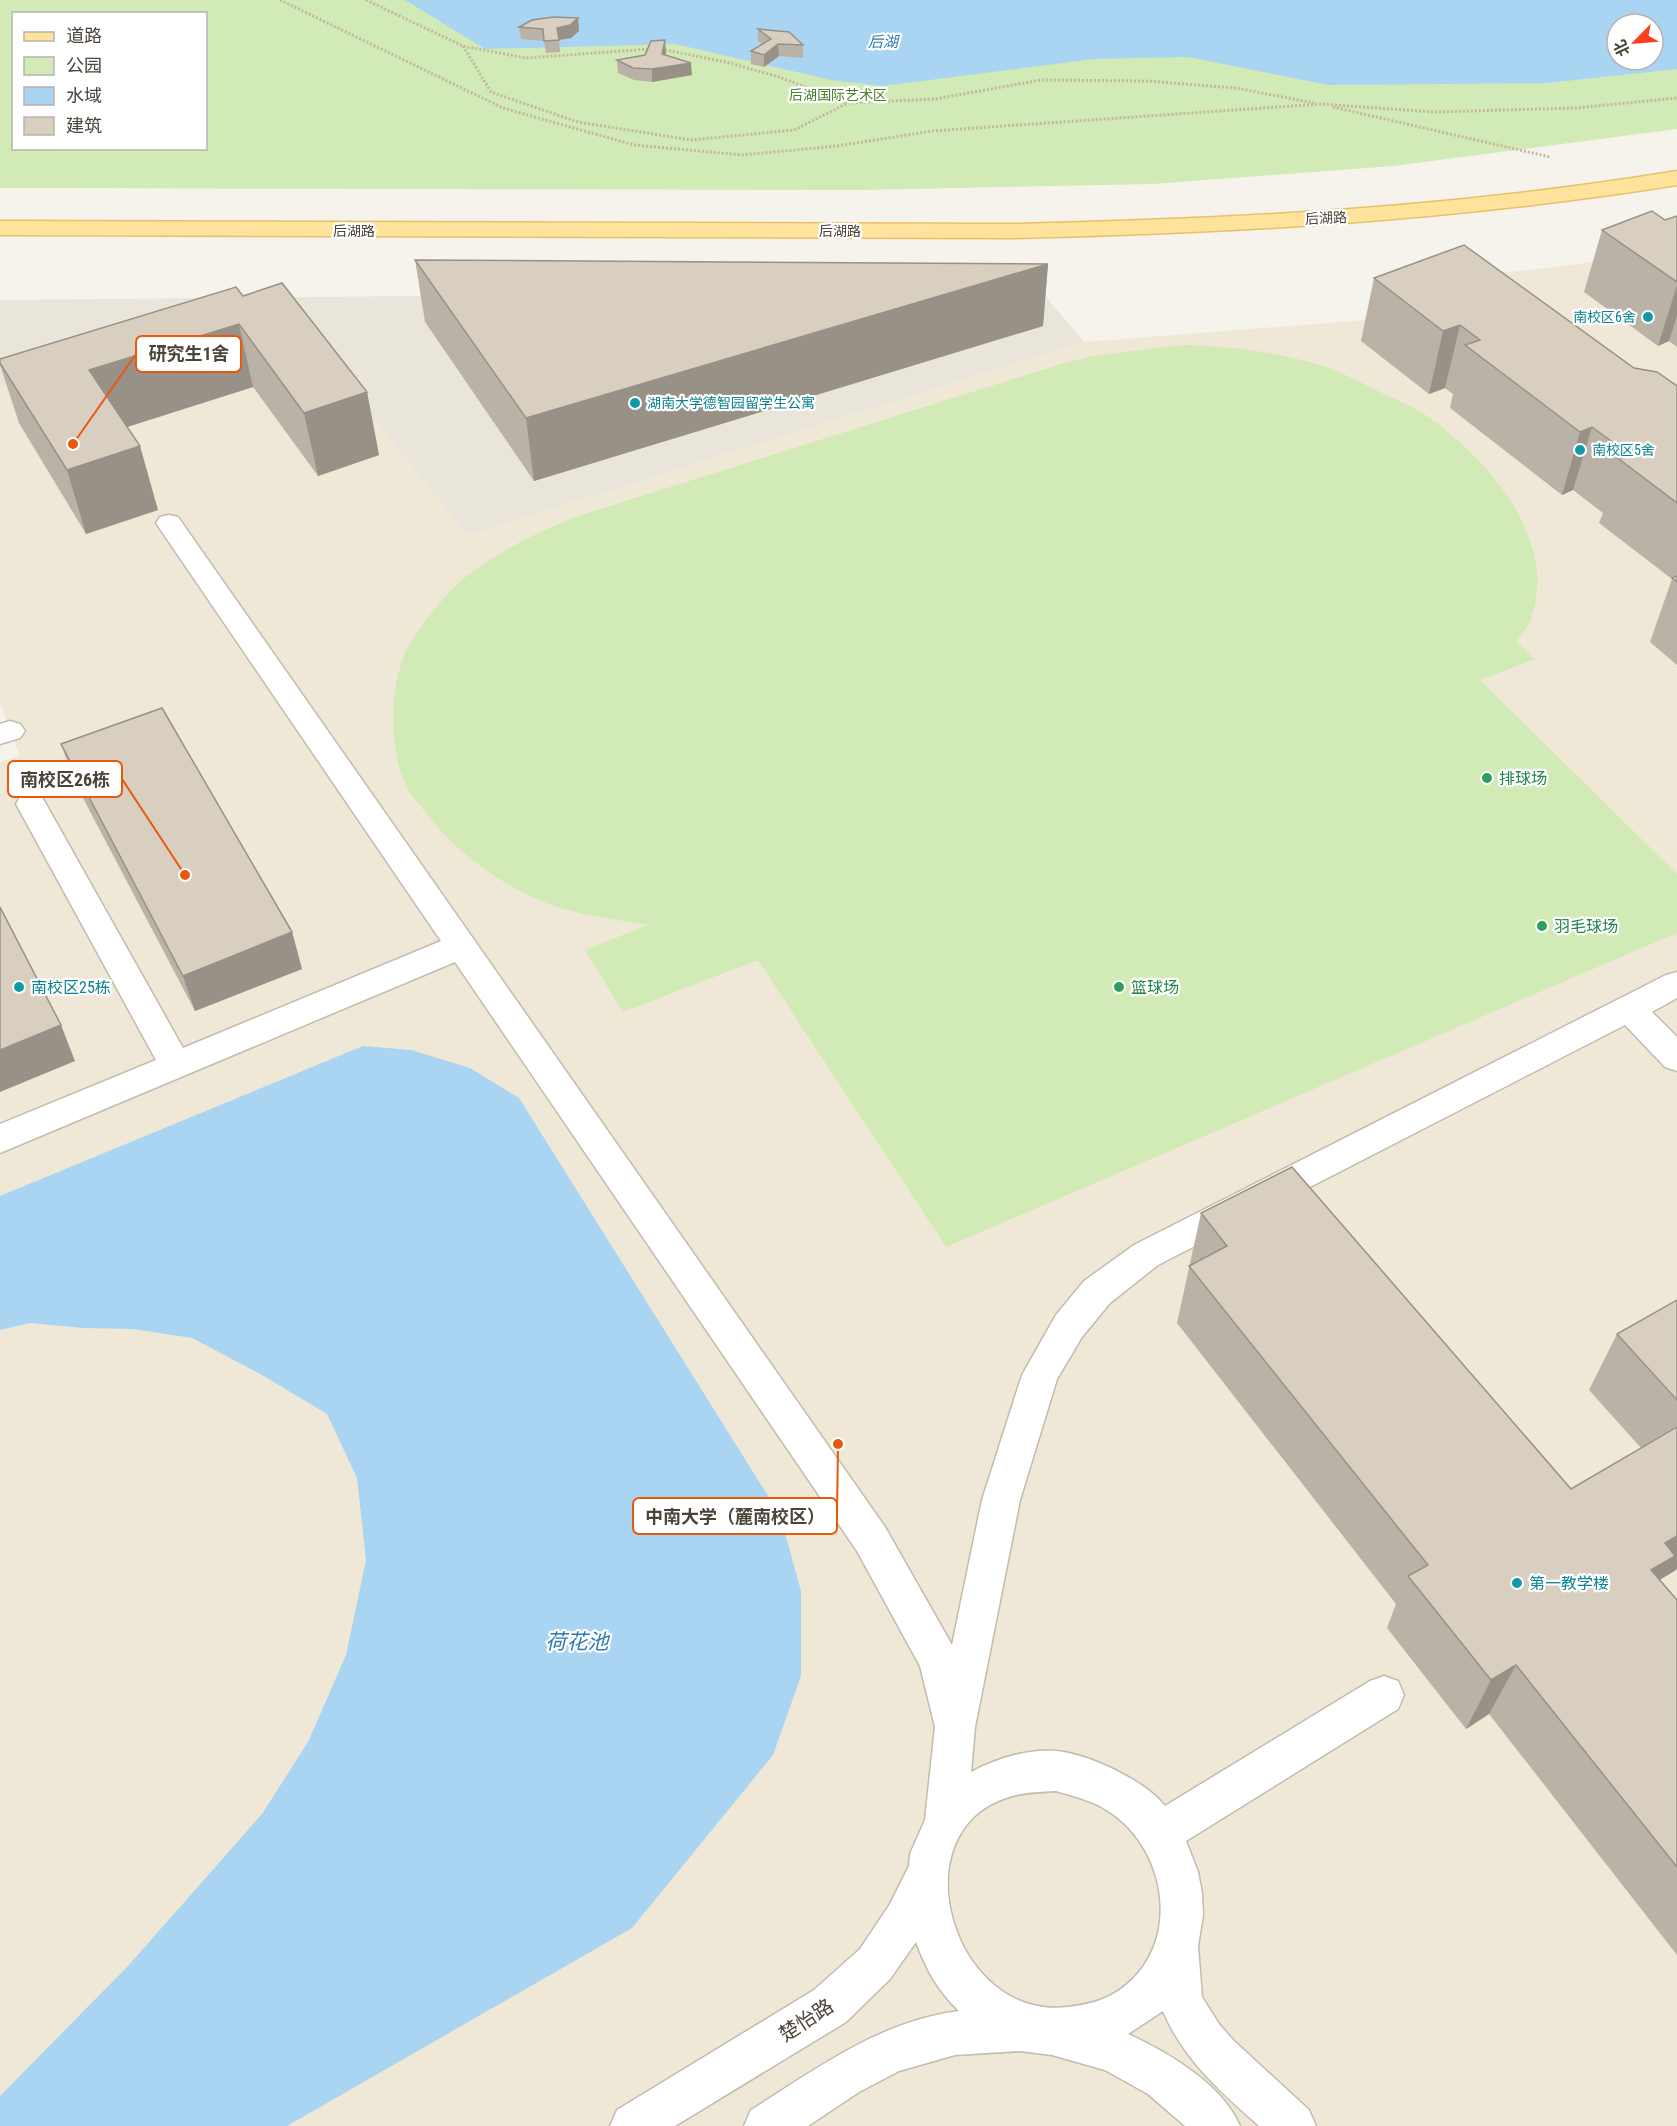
<svg xmlns="http://www.w3.org/2000/svg" width="1677" height="2126" font-family="'Roboto Condensed','Noto Sans SC',sans-serif">
<style>
.residential{fill:#eae5da}
.education{fill:#efe8d6}
.green{fill:#d2eab5;fill-rule:evenodd}
.water{fill:#a9d4f2;fill-rule:evenodd}
.lines{fill:none;stroke-linecap:round;stroke-linejoin:round}
.minor-casing{stroke:#c2bbae;stroke-width:3}
.major-casing{stroke:#e6c16a;stroke-width:3}
.path{stroke:#c4b79f;stroke-width:3;stroke-dasharray:2 2;stroke-linecap:butt}
.minor{fill:#fff;fill-rule:evenodd}
.major{fill:#ffe39c;fill-rule:evenodd}
.wall{fill:#bab2a6}
.shaded-wall{fill:#979187}
.building{fill:#d8cfc1;stroke:#979187;stroke-width:1.5}
.culture-dot{fill:#0f9aa8;stroke:#fff;stroke-width:2}
.leisure-dot{fill:#2e9e5b;stroke:#fff;stroke-width:2}
.labels{text-anchor:middle;dominant-baseline:central;stroke-width:4.5;stroke-linejoin:round;paint-order:stroke}
.far-park-label{font-size:14px;fill:#4a7f2a;stroke:#fff}
.far-street-label{font-size:14px;fill:#4b4439;stroke:#fff}
.far-culture-label{font-size:14px;fill:#0d838f;stroke:#fff;text-anchor:start}
.far-water-label{font-size:15px;font-style:italic;fill:#2e7ab2;stroke:#fff}
.leisure-label{font-size:16px;fill:#27864d;stroke:#fff;text-anchor:start}
.culture-label{font-size:16px;fill:#0d838f;stroke:#fff;text-anchor:start}
.near-street-label{font-size:20px;fill:#4b4439;stroke:#fff}
.near-water-label{font-size:21px;font-style:italic;fill:#2e7ab2;stroke:#fff}
.leader{fill:none;stroke:#e8590c;stroke-width:2}
.callout-dot{fill:#e8590c;stroke:#fff;stroke-width:2}
.callout{fill:#fff;stroke:#e8590c;stroke-width:2}
.callout-label{font-size:18px;text-anchor:middle;font-weight:bold;fill:#4b4439}
</style>
<rect width="100%" height="100%" fill="#f6f3ec"/>
<path class="residential" d="M411,296L1046,297L1084,342L467,536L310,340L0,388V300Z"/>
<path class="education" d="M1677,252V2126H0V762L20,756L0,704V388L310,340L467,536L1084,342L1392,318L1420,277L1520,271Z"/>
<path class="green" d="M0,0H1677V129L1393,166L1153,184L857,190L0,188ZM14,14H206V148H14ZM1617,24H1653V60H1617Z
M1182,345C1231,346 1279,352 1326,367C1346,374 1365,385 1384,394C1396,400 1410,405 1421,412C1483,453 1560,538 1531,618C1529,626 1521,634 1516,641L1535,659L1480,680L1677,874V933L946,1247L758,960L623,1012L585,950L648,925C608,918 567,914 530,896C487,875 450,846 422,808C417,801 410,794 406,786C389,746 389,693 405,653C414,633 447,592 464,578C497,552 536,533 575,517L1061,364L1093,356Z"/>
<path class="water" d="M405,0H1677V69L1547,83L1328,85L1188,57L1093,59L883,86L831,80L675,44L485,49ZM1617,24H1653V60H1617Z
M363,1046L411,1050L470,1068L519,1098L780,1515L801,1591V1676L773,1755L632,1928L287,2126H0V2096L128,1966L262,1814L308,1742L346,1655L366,1560L357,1478L327,1414L262,1375L192,1338L133,1329L83,1328L30,1323L0,1330V1196Z"/>
<g class="lines">
<defs>
<path id="minor" d="M169,515L178,517L885,1527L952,1645L982,1500L1022,1375L1056,1315L1084,1281L1134,1245L1666,975L1677,972V998L1652,1012L1677,1037V1071L1665,1067L1625,1025L1158,1265L1110,1303L1082,1337L1057,1379L1020,1500L975,1727L971,1772C996,1759 1026,1749 1055,1751C1087,1753 1146,1781 1165,1806L1370,1681L1384,1676L1398,1681L1404,1695L1398,1709L1186,1841L1198,1872L1202,1893L1203,1915L1198,1946L1202,1997L1219,2024L1233,2040L1309,2110L1316,2126H1259C1221,2092 1183,2059 1163,2011L1128,2034C1168,2052 1223,2085 1240,2126H1185L1148,2094L1105,2070L1052,2055L1020,2051L955,2055L899,2071L859,2092L808,2126H744L751,2110C816,2069 880,2021 959,2011C938,1991 926,1969 916,1942L890,1979L846,2022L675,2126H610L617,2110L814,1990L860,1949L890,1904L909,1866L910,1854L925,1820L935,1727L920,1666L857,1551L455,962L0,1153V1124L156,1060L16,804L20,797L31,793L42,797L183,1048L441,941L156,523L160,517ZM1056,1791C1077,1797 1097,1802 1114,1815C1167,1854 1180,1941 1126,1985C1108,2000 1091,2004 1068,2007C953,2021 898,1834 1006,1798C1022,1792 1040,1792 1056,1791Z
M10,721L20,724L25,731L20,738L0,744V724Z"/>
<path id="major" d="M1677,171V185C1458,220 1237,233 1016,238L0,235V221L1016,224C1237,219 1458,207 1677,171Z"/>
</defs>
<use href="#minor" class="minor-casing"/>
<use href="#major" class="major-casing"/>
<path class="path" d="M280,0L503,108L634,145L742,155L837,146L932,131L1321,104L1434,112L1576,108L1677,98
M366,0L463,46L526,58L650,49
M463,46L491,92L578,122L691,140L794,130L848,103L935,99L1041,80L1147,81L1236,88L1314,103
M661,49L726,62L779,77L848,103
M1333,107L1550,157"/>
<use href="#minor" class="minor"/>
<use href="#major" class="major"/>
</g>
<path class="wall" d="M578,18L579,31L571,38L559,40L560,52L546,53L544,41L521,39L519,27Z
M758,29L803,45V58L779,56L764,67L751,64V51L762,44L758,41Z
M666,53L665,55L692,75L652,82L634,80L618,73L617,60Z
M1677,216V347L1669,341L1658,346L1584,292L1602,230L1665,220Z
M415,260L1048,264L1043,326L534,481L425,322Z
M1374,278L1634,368L1677,386V665L1650,642L1672,579L1599,523L1603,513L1573,490L1562,495L1450,408L1453,394L1445,388L1429,394L1361,341Z
M243,296L367,392L379,455L318,476L253,387L127,427L158,510L86,534L19,423L0,365V359Z
M61,744L292,932L302,969L195,1011L74,781Z
M1201,1213L1571,1489L1641,1448L1589,1390L1617,1334L1677,1300V1568L1676,1570L1661,1579L1660,1581L1677,1600V1955L1489,1714L1466,1729L1387,1628L1396,1604L1177,1323Z"/>
<path class="shaded-wall" d="M578,18L579,31L571,38L558,40L557,28Z
M665,40L666,53L662,67V54Z
M778,44L779,56L764,67V55Z
M691,63L692,75L652,82V69Z
M1048,264L1043,326L534,481L526,418Z
M1677,285V316L1669,341L1658,346Z
M239,324L253,387L108,433L89,370Z
M1460,325L1445,388L1429,394L1443,331Z
M367,392L379,455L318,476L304,413Z
M1592,427L1573,490L1562,495L1580,432Z
M140,446L158,510L86,534L67,470Z
M292,932L302,969L195,1011L183,976Z
M61,1025L75,1061L0,1092V1050Z
M1677,1519V1568L1676,1570L1661,1579L1644,1608L1620,1622Z
M1516,1665L1489,1714L1466,1729L1491,1680Z"/>
<path class="building" d="M553,17L578,18L570,25L557,28L559,40L544,41L543,29L519,27L532,20Z
M758,29L789,32L803,45L778,44L764,55L751,51L771,39Z
M665,40L662,54L691,63L652,69L633,68L617,60L645,55L651,41Z
M1652,211L1665,220L1677,216V282L1602,230Z
M1464,245L1634,368L1657,372L1677,386V503L1619,459L1630,455L1592,427L1580,432L1465,345L1480,340L1460,325L1443,331L1374,278Z
M415,260L1048,264L526,418Z
M282,283L367,392L304,413L239,324L89,370L140,446L67,470L0,363V359L236,287L243,296Z
M1677,576V582L1672,578Z
M162,708L292,932L183,976L61,744Z
M0,907L61,1025L0,1050Z
M1292,1167L1571,1489L1677,1427V1536L1665,1543L1675,1556L1651,1570L1677,1600V1867L1516,1665L1491,1680L1408,1576L1428,1565L1189,1266L1227,1246L1201,1213Z
M1677,1300V1400L1617,1334Z"/>
<g class="culture-dot">
<circle cx="1648" cy="317" r="6"/>
<circle cx="635" cy="403" r="6"/>
<circle cx="1580" cy="450" r="6"/>
<circle cx="19" cy="987" r="6"/>
<circle cx="1517" cy="1583" r="6"/>
</g>
<g class="leisure-dot">
<circle cx="1487" cy="778" r="6"/>
<circle cx="1542" cy="926" r="6"/>
<circle cx="1119" cy="987" r="6"/>
</g>
<g class="labels">
<g class="far-park-label">
<text x="838" y="95">后湖国际艺术区</text>
</g>
<g class="far-street-label">
<text transform="translate(1326 218) rotate(-3)">后湖路</text>
<text x="354" y="231">后湖路</text>
<text x="840" y="231">后湖路</text>
</g>
<g class="far-culture-label">
<text x="1636" y="317" text-anchor="end">南校区6舍</text>
<text x="647" y="403">湖南大学德智园留学生公寓</text>
<text x="1592" y="450">南校区5舍</text>
</g>
<g class="far-water-label">
<text x="883" y="42">后湖</text>
</g>
<g class="leisure-label">
<text x="1499" y="778">排球场</text>
<text x="1554" y="926">羽毛球场</text>
<text x="1131" y="987">篮球场</text>
</g>
<g class="culture-label">
<text x="31" y="987">南校区25栋</text>
<text x="1529" y="1583">第一教学楼</text>
</g>
<g class="near-street-label">
<text transform="translate(806 2020) rotate(-33)">楚怡路</text>
</g>
<g class="near-water-label">
<text x="577" y="1642">荷花池</text>
</g>
</g>
<path class="leader" d="M73 444L136 354M185 875L122 779M838 1444L837 1516"/>
<g class="callout-dot">
<circle cx="73" cy="444" r="6"/>
<circle cx="185" cy="875" r="6"/>
<circle cx="838" cy="1444" r="6"/>
</g>
<g class="callout">
<rect x="136" y="336" width="105" height="36" rx="6"/>
<rect x="8" y="761" width="114" height="36" rx="6"/>
<rect x="633" y="1498" width="204" height="36" rx="6"/>
</g>
<g class="callout-label">
<text x="189" y="360">研究生1舍</text>
<text x="65" y="786">南校区26栋</text>
<text x="735" y="1523">中南大学（麓南校区）</text>
</g>
<rect x="12" y="12" width="195" height="138" fill="#ffffff" stroke="#b7b4b0" stroke-width="1.5"/>
<rect x="24" y="32" width="30" height="9" fill="#ffe39c" stroke="#b7b4b0" stroke-width="1.5"/>
<text x="66" y="42" font-size="18" fill="#4b4439">道路</text>
<rect x="24" y="57" width="30" height="18" fill="#d2eab5" stroke="#b7b4b0" stroke-width="1.5"/>
<text x="66" y="72" font-size="18" fill="#4b4439">公园</text>
<rect x="24" y="87" width="30" height="18" fill="#a9d4f2" stroke="#b7b4b0" stroke-width="1.5"/>
<text x="66" y="102" font-size="18" fill="#4b4439">水域</text>
<rect x="24" y="117" width="30" height="18" fill="#d8cfc1" stroke="#b7b4b0" stroke-width="1.5"/>
<text x="66" y="132" font-size="18" fill="#4b4439">建筑</text>
<g transform="translate(1635 42) rotate(245)"><circle r="28" fill="#ffffff" stroke="#b7b4b0" stroke-width="1.5"/>
<path d="M0-4.5L10 22L0 15L-10 22Z" fill="#fc3f1d"/>
<text y="-9" font-size="16" font-weight="bold" text-anchor="middle" fill="#4b4439">北</text>
</g>
</svg>
